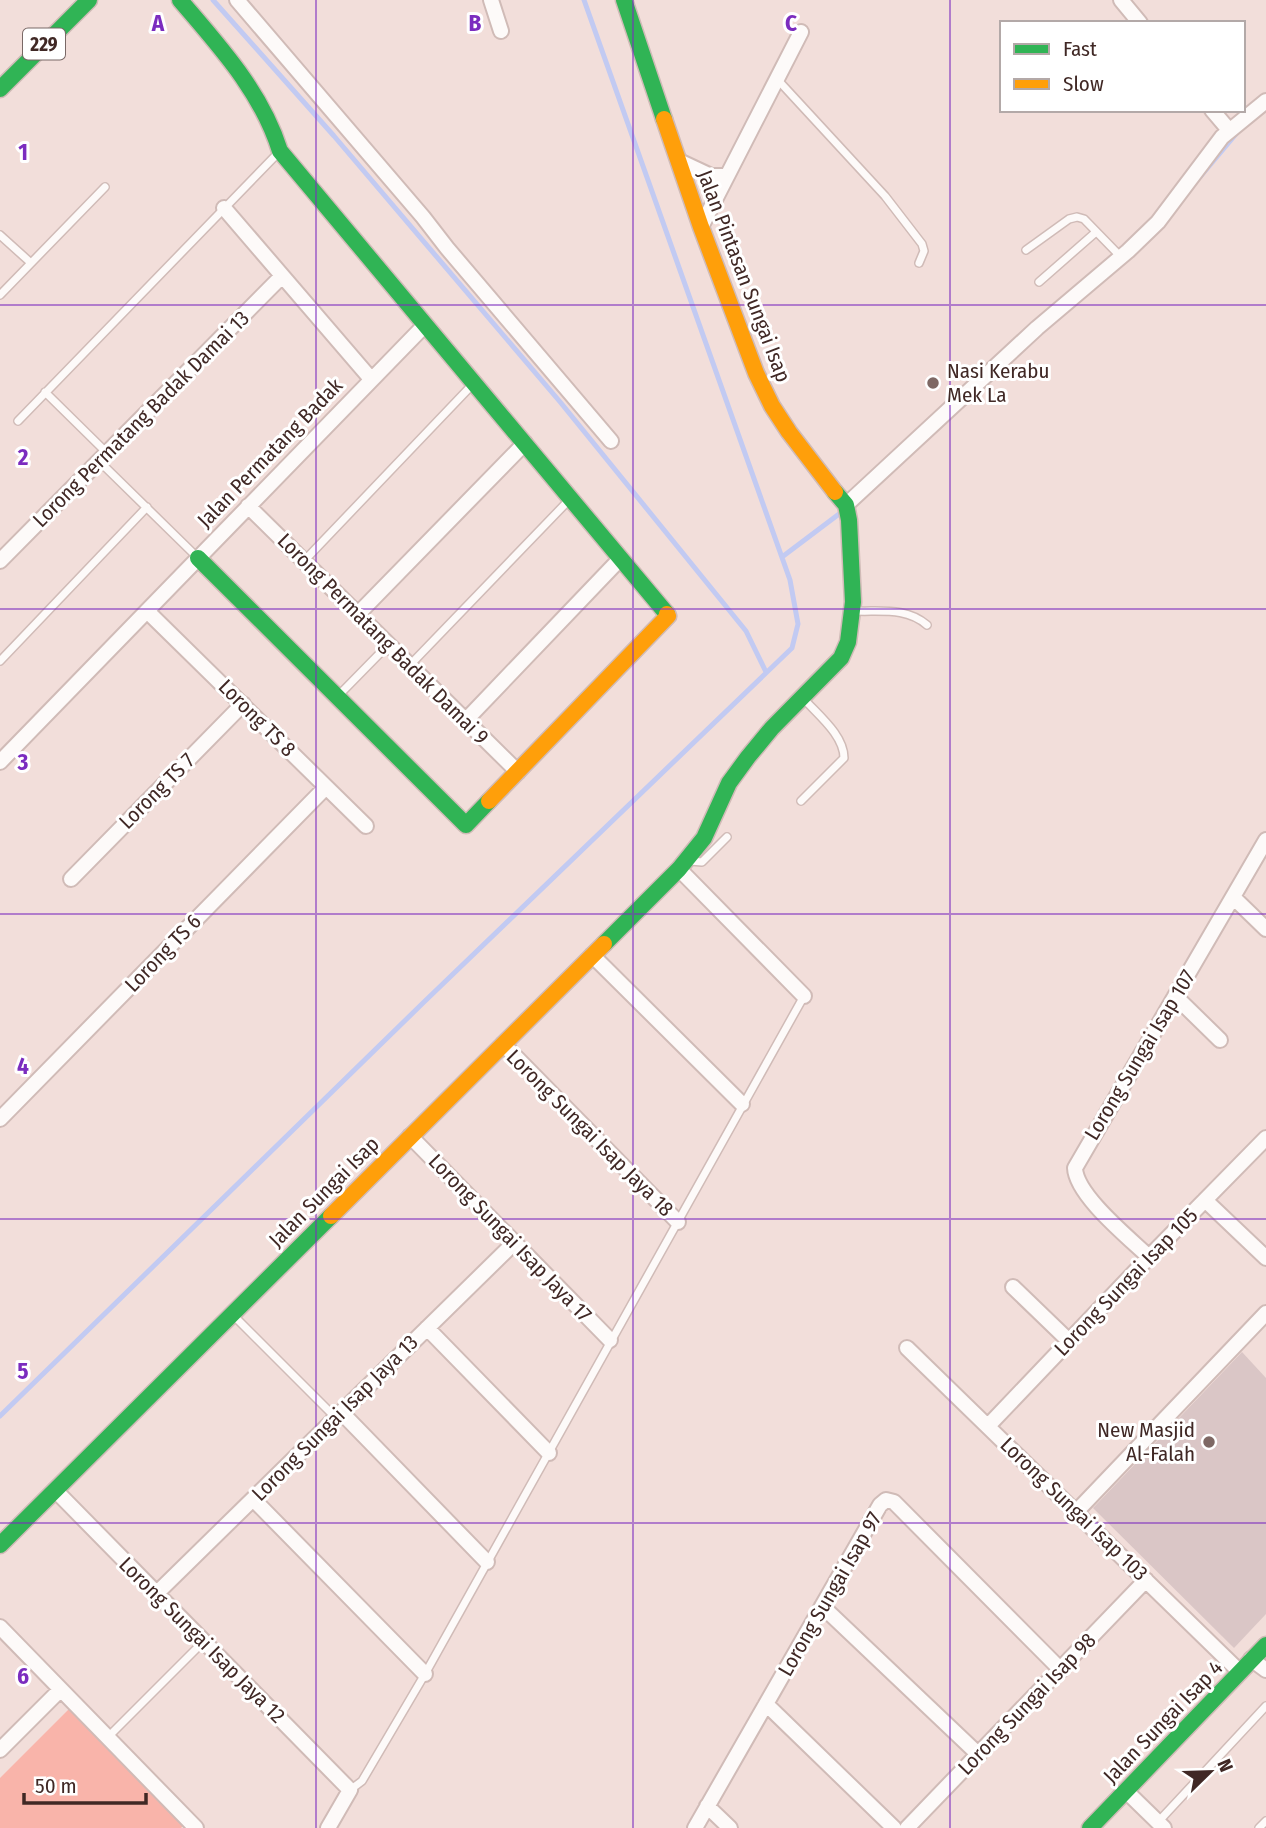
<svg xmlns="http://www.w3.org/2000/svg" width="1266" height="1828" font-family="'Fira Sans Condensed',sans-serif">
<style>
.green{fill:#f9b4aa}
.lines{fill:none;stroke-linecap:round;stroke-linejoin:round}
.stream{stroke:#c2caf2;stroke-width:5}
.building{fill:#dac6c6}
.lane-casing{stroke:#d0bbb7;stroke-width:10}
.street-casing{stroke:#d0bbb7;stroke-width:18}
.fast-casing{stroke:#d0bbb7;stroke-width:19}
.slow-casing{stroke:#d0bbb7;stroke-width:19}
.lane{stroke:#fdfaf9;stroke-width:7}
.street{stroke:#fdfaf9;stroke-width:14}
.fast{stroke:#30b455;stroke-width:16}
.slow{stroke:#ff9f0a;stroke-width:16}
.grid{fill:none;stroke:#7b2cbf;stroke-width:2;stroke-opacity:0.55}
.poi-dot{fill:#7e6864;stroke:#fff;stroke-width:2.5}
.labels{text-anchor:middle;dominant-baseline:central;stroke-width:6;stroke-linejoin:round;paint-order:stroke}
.shield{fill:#fff;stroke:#796866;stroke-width:2}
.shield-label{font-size:19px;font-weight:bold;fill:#402825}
.street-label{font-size:21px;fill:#402825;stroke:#fff}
.poi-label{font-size:21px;fill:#402825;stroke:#fff;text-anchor:start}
.grid-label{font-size:23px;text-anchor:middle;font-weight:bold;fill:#7b2cbf;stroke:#fff;stroke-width:6;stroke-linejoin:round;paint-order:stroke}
</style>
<rect width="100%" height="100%" fill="#f2deda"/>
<path class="green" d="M70,1708L184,1825L181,1828H0V1778Z"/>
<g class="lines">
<path class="stream" d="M213,0L334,136L561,403L746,631L766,672
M1200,177L1236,134
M782,557L843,511
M0,1416L424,1002L792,648L798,624L790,580L584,0"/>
</g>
<path class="building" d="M1242,1352L1266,1378V1614L1234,1648L1093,1508Z"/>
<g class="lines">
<defs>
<path id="lane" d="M777,79L885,196L922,244L924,251L919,263
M0,235L31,263
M1026,250L1069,219L1077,217L1084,219L1121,257
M1039,282L1096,232
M0,295L105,187
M45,392L107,453
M18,421L280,151
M99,461L196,556
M304,561L473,384
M855,611C881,612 906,607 927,625
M0,661L147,507
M410,665L570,499
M338,696L388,645
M801,801L844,758C844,735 818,715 803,698
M690,861L702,862L727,837
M232,1314L336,1418
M108,1737L204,1641
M350,1790L362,1781L425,1674L804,996
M1158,1822L1266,1706
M1259,1828L1266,1821"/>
<path id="street" d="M237,0L423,217L447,248L611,441
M491,0L501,31
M1121,0L1140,23
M1212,110L1229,130
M679,161L711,176H727
M224,208L371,379
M701,227L801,32
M846,505L1037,328L1128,251L1158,222L1222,137L1266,101
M248,506L518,772
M0,561L282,276
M147,611L366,826
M358,614L525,443
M466,720L620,559
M0,762L424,326
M679,869L804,996
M71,879L243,704
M1233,897L1266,929
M592,955L742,1104
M1175,996L1220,1040
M503,1044L678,1222
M0,1119L326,787
M410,1136L610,1340
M1205,1200L1266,1258
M1149,1257C1128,1237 1076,1195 1075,1168L1266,840
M1013,1287L1069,1341
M427,1328L549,1453
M907,1348L1240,1672
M342,1413L487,1562
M988,1426L1149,1257L1266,1138
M55,1490L350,1790L328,1828
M253,1499L425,1674
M1076,1512L1266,1313
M157,1593L514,1243
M822,1606L979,1755
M0,1627L196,1828
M1251,1659L1266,1670
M766,1704L894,1828
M0,1750L60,1690
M1126,1791L1164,1828
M707,1806L730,1828
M695,1828L880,1505L886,1500L894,1502L1061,1670
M907,1828L1146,1580"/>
<path id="fast" d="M180,0C220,47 261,91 280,151L667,614
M624,0L664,119
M0,89L89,0
M198,558L466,825L489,801
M604,944L679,869L704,838L729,783L748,757L772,728L841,658L848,642L853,602L849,520L846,505L835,492
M0,1545L331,1216
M1090,1828L1266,1645"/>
<path id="slow" d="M664,119L701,227L756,373L772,406L789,432L835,492
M489,801L668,616L667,614
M331,1216L604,944"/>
</defs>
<use href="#lane" class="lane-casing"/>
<use href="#street" class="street-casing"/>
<use href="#fast" class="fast-casing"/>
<use href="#slow" class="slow-casing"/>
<use href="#lane" class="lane"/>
<use href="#street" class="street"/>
<use href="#fast" class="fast"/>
<use href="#slow" class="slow"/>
</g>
<path class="grid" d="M316,0V1828M633,0V1828M950,0V1828M0,305H1266M0,609H1266M0,914H1266M0,1219H1266M0,1523H1266"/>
<g class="poi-dot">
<circle cx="933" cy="383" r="7"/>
<circle cx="1209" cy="1442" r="7"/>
</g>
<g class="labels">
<rect class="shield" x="23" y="28.5" width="42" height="31" rx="5"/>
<g class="shield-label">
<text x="44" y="44">229</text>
</g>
<g class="street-label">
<text transform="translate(744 276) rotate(69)">Jalan Pintasan Sungai Isap</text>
<text transform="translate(141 419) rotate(-45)">Lorong Permatang Badak Damai 13</text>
<text transform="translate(270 453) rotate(-46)">Jalan Permatang Badak</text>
<text transform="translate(383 639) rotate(45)">Lorong Permatang Badak Damai 9</text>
<text transform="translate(257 718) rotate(45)">Lorong TS 8</text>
<text transform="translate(157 791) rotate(-45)">Lorong TS 7</text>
<text transform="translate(163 953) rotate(-46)">Lorong TS 6</text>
<text transform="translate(1140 1055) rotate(-59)">Lorong Sungai Isap 107</text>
<text transform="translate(590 1133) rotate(45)">Lorong Sungai Isap Jaya 18</text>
<text transform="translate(324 1192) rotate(-45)">Jalan Sungai Isap</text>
<text transform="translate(510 1238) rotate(46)">Lorong Sungai Isap Jaya 17</text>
<text transform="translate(1126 1282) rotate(-46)">Lorong Sungai Isap 105</text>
<text transform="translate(335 1418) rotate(-45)">Lorong Sungai Isap Jaya 13</text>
<text transform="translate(1074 1509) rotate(44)">Lorong Sungai Isap 103</text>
<text transform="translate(830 1594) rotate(-60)">Lorong Sungai Isap 97</text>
<text transform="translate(202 1640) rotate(45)">Lorong Sungai Isap Jaya 12</text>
<text transform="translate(1027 1704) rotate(-46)">Lorong Sungai Isap 98</text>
<text transform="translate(1163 1722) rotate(-46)">Jalan Sungai Isap 4</text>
</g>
<g class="poi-label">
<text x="947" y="371">Nasi Kerabu<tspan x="947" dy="24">Mek La</tspan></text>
<text x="1195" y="1430" text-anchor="end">New Masjid<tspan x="1195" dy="24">Al-Falah</tspan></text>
</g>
</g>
<g class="grid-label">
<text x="158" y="31">A</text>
<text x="475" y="31">B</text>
<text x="791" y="31">C</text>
<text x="23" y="160">1</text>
<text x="23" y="465">2</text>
<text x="23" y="770">3</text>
<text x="23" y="1074">4</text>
<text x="23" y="1379">5</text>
<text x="23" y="1684">6</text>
</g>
<rect x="1000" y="21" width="245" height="91" fill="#ffffff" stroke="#b3a9a8" stroke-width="2"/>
<rect x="1014" y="44" width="35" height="10" fill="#30b455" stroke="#b3a9a8" stroke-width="2"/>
<text x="1063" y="56" font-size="21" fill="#402825">Fast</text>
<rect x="1014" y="79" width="35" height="10" fill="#ff9f0a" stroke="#b3a9a8" stroke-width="2"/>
<text x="1063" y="91" font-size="21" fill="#402825">Slow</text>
<g transform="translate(1210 1772) rotate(67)" stroke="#ffffff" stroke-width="5" paint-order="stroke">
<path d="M0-5L12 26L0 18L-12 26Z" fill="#402825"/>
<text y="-10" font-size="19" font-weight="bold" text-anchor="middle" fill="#402825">N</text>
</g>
<path d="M24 1793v10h122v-10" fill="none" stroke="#402825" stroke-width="3.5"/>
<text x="35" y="1793" font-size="21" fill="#402825" stroke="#ffffff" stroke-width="5" paint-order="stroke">50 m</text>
</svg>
